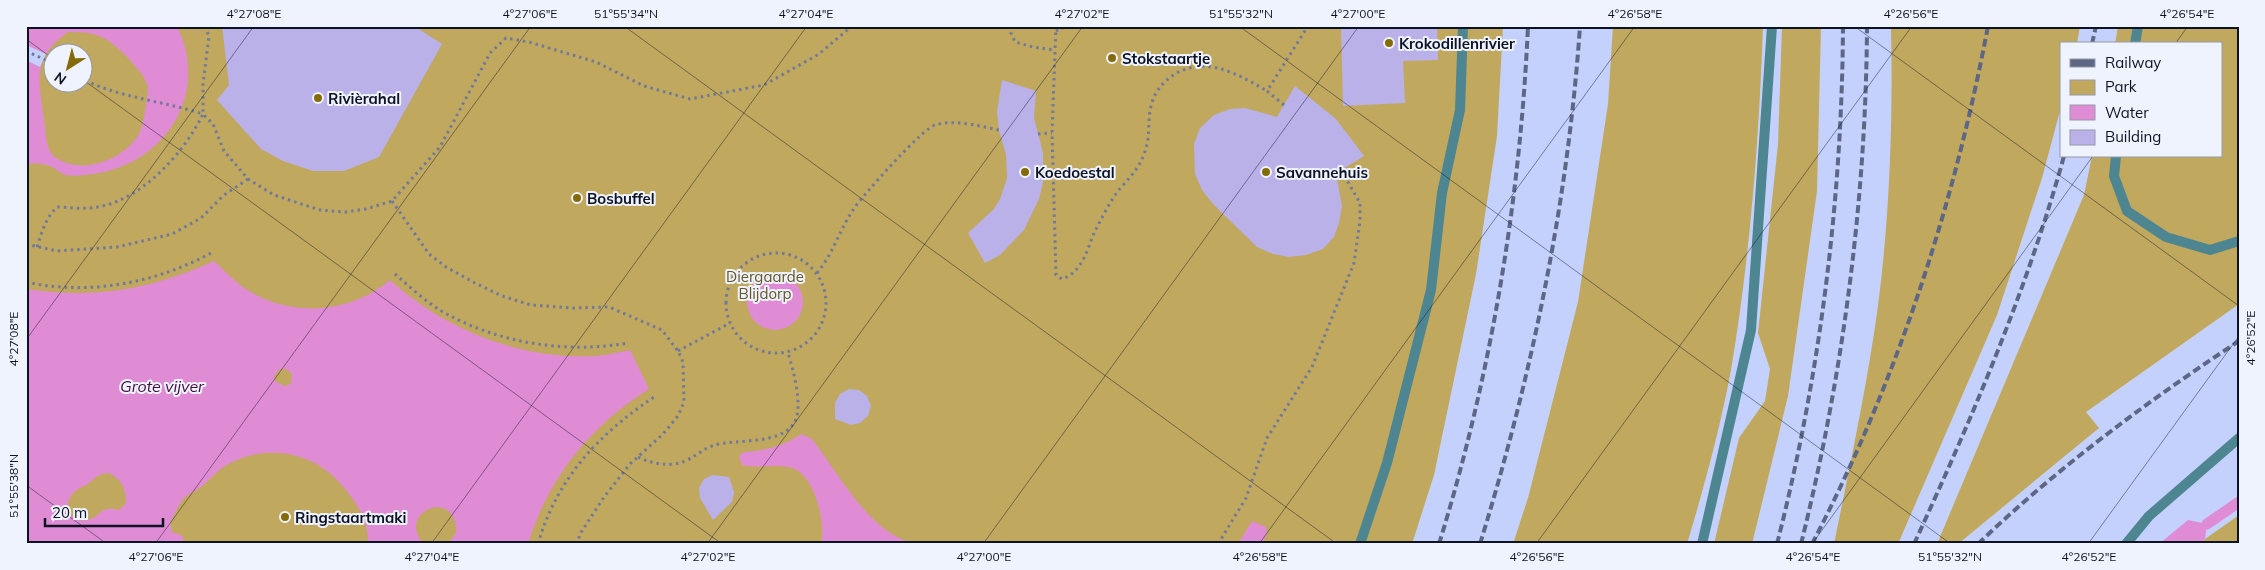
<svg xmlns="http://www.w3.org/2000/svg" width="2265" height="570" font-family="Mulish,sans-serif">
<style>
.green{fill:#c0a85f;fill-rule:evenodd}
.water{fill:#df8cd4;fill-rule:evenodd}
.pier{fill:#c4d1fd}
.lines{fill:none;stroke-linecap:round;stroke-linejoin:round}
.stream{stroke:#df8cd4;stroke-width:11}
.building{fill:#bab1e9}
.path{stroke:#717a9b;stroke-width:3;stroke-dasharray:2.5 4;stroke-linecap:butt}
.lane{stroke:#4d8590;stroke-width:10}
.rail{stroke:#5d6684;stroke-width:4;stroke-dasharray:8 4;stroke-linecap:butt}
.ticks{fill:none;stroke:#0d1225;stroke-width:1;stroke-opacity:0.45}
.poi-dot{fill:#856b07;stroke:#eff3fe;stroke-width:2}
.labels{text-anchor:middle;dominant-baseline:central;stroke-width:4;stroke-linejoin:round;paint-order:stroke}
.poi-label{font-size:15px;font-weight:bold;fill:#0d1225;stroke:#eff3fe;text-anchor:start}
.park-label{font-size:15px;fill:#645628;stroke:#eff3fe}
.water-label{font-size:16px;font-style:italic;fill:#43103e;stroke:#eff3fe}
.neatline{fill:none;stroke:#0d1225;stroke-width:2}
.ticks-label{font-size:12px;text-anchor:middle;fill:#0d1225}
</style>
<rect width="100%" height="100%" fill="#c4d1fd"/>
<path class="green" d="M26,26H1503L1497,136L1476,274L1434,475L1412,544H26ZM52,52H82V82H52Z
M1613,26H1763C1759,141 1750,257 1731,370C1720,429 1704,487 1687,544H1513L1528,498L1578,302L1608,104Z
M1782,26H1821L1817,191L1788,396L1752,544H1714L1739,438L1765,401L1770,369L1758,333L1778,144Z
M1891,26H2080L2077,44H2061V107L2042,178L1997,315L1898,544H1834C1850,465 1867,386 1878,306C1890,213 1893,120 1891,26Z
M2118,26H2239V304L2086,412L2099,428L1958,544H1937L2084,195L2092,156H2221V44H2115Z
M2239,515V544H2200L2205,539Z"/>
<path class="water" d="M26,26H177C212,97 161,170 84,175C79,176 71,176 65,175C61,174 57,169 52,167C45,163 34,163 26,164ZM68,32C98,32 106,36 128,58C135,66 147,78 148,89C148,94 146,100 146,104C145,114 143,125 139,134C126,156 95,170 70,164C64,162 55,159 51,153C45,143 46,131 44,120C39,81 31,58 68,32Z
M214,261C225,271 234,281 246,289C290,318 350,314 390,280C445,330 521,360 596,356C607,355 619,352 630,350L649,389C591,425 548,478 528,544H448L456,533C458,486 394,512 424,544H368C368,521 359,506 345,489C316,451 265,442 225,466C216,471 210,480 202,486C196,491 188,494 183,499C178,506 174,515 170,523L172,532L183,536V544H26V289C98,299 148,290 214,261ZM280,369H286L292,374L291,384L284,386L275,381L274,376ZM109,473C122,480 126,488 126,503L119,510C100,505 102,516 88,520C85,521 79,520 75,520C65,510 65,498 78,489C81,487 85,486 88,484C96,477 98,474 109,473Z
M747 302a28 28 0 1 1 56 0a28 28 0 1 1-56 0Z
M801,434L812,439C839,473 871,538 919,544H821C826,523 815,475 792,468C776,463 758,469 742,465L739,457L743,452C763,451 785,446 801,434Z
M2188,520L2207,524L2205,539L2200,544H2159Z
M1252,521L1266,527L1267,533L1262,544H1238Z"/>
<path class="pier" d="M26,45L46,54L40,67L26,60Z"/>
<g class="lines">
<path class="stream" d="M2207,524L2239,502"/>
</g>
<path class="building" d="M222,26H414L442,44L379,157L344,171H313L283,161L261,149L217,100L229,85Z
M1341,26H1437L1438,60L1403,61L1405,103L1343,106Z
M1002,80L1036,91L1034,118L1043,153V182L1039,199L1024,230L1000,255L985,263L968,233L994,209L1000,199L1007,178L1006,155L999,130L997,111Z
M1295,86L1336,119L1364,156L1336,173L1342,206L1339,223L1334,237L1323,249L1306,255L1289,257L1273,254L1257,247L1213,204L1202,190L1195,174L1194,144L1200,128L1214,115L1230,109L1245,108L1277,117Z
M849,389L859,390L867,396L871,406L868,416L860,423L851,425L835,419V403L840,394Z
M713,475L729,477L734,492L732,502L713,520L700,498L699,488L704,479Z"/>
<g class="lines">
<path class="path" d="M205,26L209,36L203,84V114L213,124L224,151L248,179L274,195L320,210L345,212L366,209L392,201L440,147L490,53L506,38L529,42L596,62L644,86L690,99L764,85L819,54L852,26
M1013,26L1011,33L1015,42L1033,47L1055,50
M1056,26L1052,133L1056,275L1062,279C1083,272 1087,249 1095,231C1102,218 1109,203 1118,191C1128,179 1139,169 1144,154C1151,138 1147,122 1151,106C1154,93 1162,83 1172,76C1204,54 1238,74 1267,91
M1056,31L1067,26
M26,51L52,63
M1284,105L1267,91L1308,26
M1038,134L1052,133
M392,201L429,254L446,267L475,283L502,296L531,305L573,308L609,307L662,330L678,351L683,362L684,402L678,416L663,434L630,464L604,497L580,534L577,544
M26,244L57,251L117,247L172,234L201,218L224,195L248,179
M37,247C42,232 45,219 57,207C67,207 77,209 88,208C137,206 183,155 203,114C163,101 121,98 82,79
M726 303a50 50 0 1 1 100 0a50 50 0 1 1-100 0Z
M817,273C833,254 839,231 853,210C861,197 923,128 935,125C956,119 978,126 999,130
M395,274C410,287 426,302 443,312C498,343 566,354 628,343
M26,282C88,296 156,283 211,253
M678,351L730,323
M638,457C650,463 661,465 674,464C691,462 698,451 712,446C734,438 780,446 794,423C804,408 793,369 788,353
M538,544C557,478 599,434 654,397
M1218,544L1246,498L1267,438L1312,367L1354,263L1360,221V203L1341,170"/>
<path class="lane" d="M2135,44L2138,26
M2116,156L2114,176L2127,211L2166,237L2210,250L2239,241
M1360,544L1387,463L1431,290L1442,193L1460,110L1463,26
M1702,544L1751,330L1772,26
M2126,544L2149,516L2239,438"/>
<path class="rail" d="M2092,44L2096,26
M1439,544C1491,375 1520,202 1528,26
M1480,544C1532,375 1568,202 1580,26
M1777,544C1820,375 1842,200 1843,26
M1801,544C1843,375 1866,200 1867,26
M1812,544C1897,381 1954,206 1988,26
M1914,544C1972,418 2027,290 2064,156
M1978,544C2057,468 2148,401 2239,341"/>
</g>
<path class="ticks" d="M624,26L1337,544M1239,26L1951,544M1854,26L2239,306M26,39L52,58M2175,44L2188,26M82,79L722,544M26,340L254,26M26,485L107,544M155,544L531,26M431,544L807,26M707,544L1083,26M983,544L1359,26M1259,544L1635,26M1536,544L1912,26M1812,544L2093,156M2088,544L2239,336"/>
<g class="poi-dot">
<circle cx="1389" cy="43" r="5"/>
<circle cx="1112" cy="58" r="5"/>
<circle cx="318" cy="98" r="5"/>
<circle cx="1025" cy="172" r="5"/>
<circle cx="1266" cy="172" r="5"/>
<circle cx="577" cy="198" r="5"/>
<circle cx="285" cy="517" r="5"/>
</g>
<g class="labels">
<g class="poi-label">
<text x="1399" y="43">Krokodillenrivier</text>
<text x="1122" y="58">Stokstaartje</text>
<text x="328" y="98">Rivièrahal</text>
<text x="1035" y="172">Koedoestal</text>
<text x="1276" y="172">Savannehuis</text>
<text x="587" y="198">Bosbuffel</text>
<text x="295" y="517">Ringstaartmaki</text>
</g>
<g class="park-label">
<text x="765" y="276">Diergaarde<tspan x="765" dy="17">Blijdorp</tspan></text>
</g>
<g class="water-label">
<text x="162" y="386">Grote vijver</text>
</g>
</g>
<rect width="2265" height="570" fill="none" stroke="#eff3fe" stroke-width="55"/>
<rect x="2060" y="42" width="162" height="115" fill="#eff3fe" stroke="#9599a7"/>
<rect x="2070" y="59" width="25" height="8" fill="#5d6684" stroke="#9599a7"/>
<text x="2105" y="68" font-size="15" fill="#0d1225">Railway</text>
<rect x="2070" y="80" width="25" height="15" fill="#c0a85f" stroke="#9599a7"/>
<text x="2105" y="92" font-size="15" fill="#0d1225">Park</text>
<rect x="2070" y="105" width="25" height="15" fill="#df8cd4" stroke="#9599a7"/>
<text x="2105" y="118" font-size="15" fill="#0d1225">Water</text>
<rect x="2070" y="130" width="25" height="15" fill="#bab1e9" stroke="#9599a7"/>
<text x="2105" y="142" font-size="15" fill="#0d1225">Building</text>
<g transform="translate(68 68) rotate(216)"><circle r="24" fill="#eff3fe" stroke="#9599a7"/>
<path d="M0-4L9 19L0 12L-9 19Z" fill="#856b07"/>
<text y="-8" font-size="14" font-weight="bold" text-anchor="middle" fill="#0d1225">N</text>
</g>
<path d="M45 518v8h118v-8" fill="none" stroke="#0d1225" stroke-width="2.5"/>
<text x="52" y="518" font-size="15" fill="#0d1225" stroke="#eff3fe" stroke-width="4" paint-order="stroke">20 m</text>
<rect x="28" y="28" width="2210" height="514" class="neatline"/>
<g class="ticks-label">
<text x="254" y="18">4°27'08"E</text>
<text x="530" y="18">4°27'06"E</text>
<text x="626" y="18">51°55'34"N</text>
<text x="806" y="18">4°27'04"E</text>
<text x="1082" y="18">4°27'02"E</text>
<text x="1241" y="18">51°55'32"N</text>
<text x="1358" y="18">4°27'00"E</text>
<text x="1635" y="18">4°26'58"E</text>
<text x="1911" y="18">4°26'56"E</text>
<text x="2187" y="18">4°26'54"E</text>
<text transform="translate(2251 338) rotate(-90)" y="4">4°26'52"E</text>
<text transform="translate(14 339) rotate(-90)" y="4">4°27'08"E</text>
<text transform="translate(14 486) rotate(-90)" y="4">51°55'38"N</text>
<text x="156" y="561">4°27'06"E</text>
<text x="432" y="561">4°27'04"E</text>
<text x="708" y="561">4°27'02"E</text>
<text x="984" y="561">4°27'00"E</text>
<text x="1260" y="561">4°26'58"E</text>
<text x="1537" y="561">4°26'56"E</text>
<text x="1813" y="561">4°26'54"E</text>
<text x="1950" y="561">51°55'32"N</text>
<text x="2089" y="561">4°26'52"E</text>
</g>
</svg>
